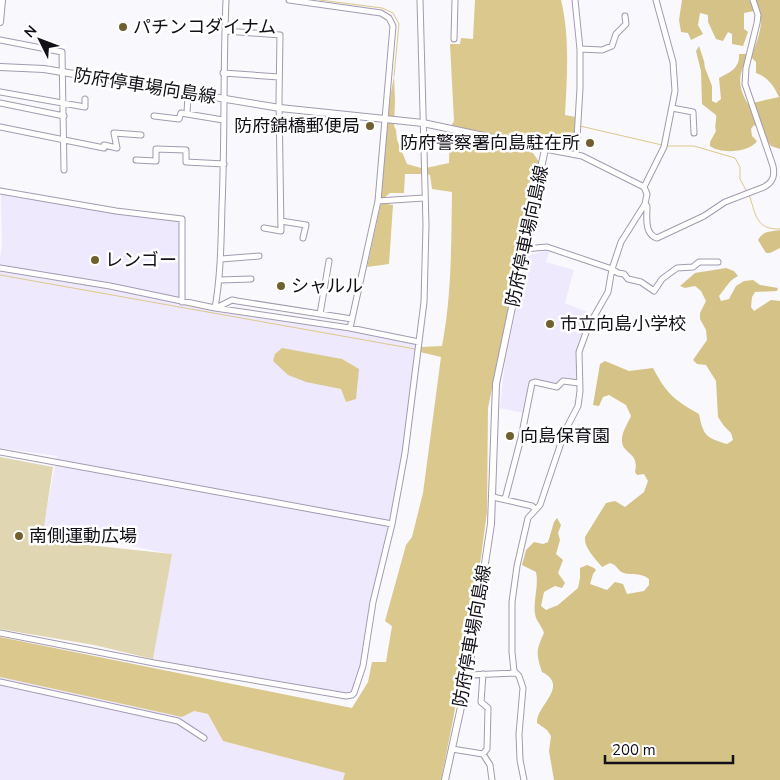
<svg xmlns="http://www.w3.org/2000/svg" width="780" height="780" font-family="'Nunito Sans','Noto Sans JP',sans-serif">
<style>
.built{fill:#eee9fc}
.green{fill:#e1d6b2}
.forest{fill:#d5c286}
.water{fill:#dbc88c}
.lines{fill:none;stroke-linecap:round;stroke-linejoin:round}
.stream{stroke:#dbc88c;stroke-width:1}
.minor-casing{stroke:#a29bb1;stroke-width:7}
.major-casing{stroke:#a29bb1;stroke-width:8}
.minor{stroke:#fff;stroke-width:5}
.major{stroke:#fff;stroke-width:6}
.poi-dot{fill:#6f602d;stroke:#fff;stroke-width:2}
.labels{text-anchor:middle;dominant-baseline:central;stroke-width:5;stroke-linejoin:round;paint-order:stroke}
.poi-label{font-size:18px;fill:#131018;stroke:#fff;text-anchor:start}
.street-label{font-size:18px;fill:#131018;stroke:#fff}
</style>
<rect width="100%" height="100%" fill="#f9f8fc"/>
<path class="built" d="M4,193L182,219V302L419,342L405,453L373,602L363,666L352,695L293,687L153,659L171,554L43,528L57,456L0,448V259L2,246L1,196Z
M550,250L546,262L574,270L565,303L592,314L578,343L577,382L561,380L556,385L531,380L523,413L500,408L505,361L528,255Z
M0,677L182,717L194,711L208,714L223,741L345,773L343,780H0Z"/>
<path class="green" d="M0,457L53,467L42,540L172,554L153,659L94,645L0,629Z"/>
<path class="forest" d="M682,0H780V149L771,146L767,140L761,137L758,128L754,125L751,129L752,136L757,141C749,153 720,154 710,146V142L716,131C714,126 717,121 716,115L702,104L701,71L696,51L699,46L704,61L705,68L712,86V101L716,103L721,99L719,78C731,72 740,68 739,54H746C747,60 744,64 742,70C738,83 741,92 748,104L779,97C774,86 768,77 756,73V62L751,57C756,44 765,24 759,10L744,13V29L748,32L743,46L732,44V34L728,32L723,41L716,39L708,22V15L700,13L698,25L703,34L691,40L688,33L681,32L679,20Z
M780,230V248L770,253H766L758,240C764,230 770,232 780,230Z
M726,268L734,271L738,276C728,281 726,288 719,296L721,301L729,299L736,286L744,281L753,280L760,285L778,288L777,291L755,292L752,297L751,307L754,311L771,300L780,301V780H554L549,751L551,736L547,730L537,723C536,706 570,686 542,672C536,654 536,650 544,633C542,626 536,621 535,614C533,600 539,586 536,572L522,565L526,550L534,542L543,544L548,542L554,522L557,518L561,525L558,533L560,540L556,554L563,560L558,573L565,583L562,588L555,586L544,592L541,606L546,610L558,605L578,588L580,578V568L587,565L594,568L596,570L593,574L590,584L607,590L615,582L623,584L627,594L644,591L649,585V579C639,571 628,577 620,571C616,567 616,565 610,563L602,567C595,558 584,548 585,537L606,503L615,501L625,507L644,492L648,481L644,474L637,475L635,472C640,451 621,455 622,439C622,432 628,423 631,416L626,405L609,395L603,397L599,406L593,405L600,364L605,361L629,371L653,368C666,393 675,401 699,414C703,435 706,438 727,444L733,440L731,433L724,426L718,417L716,381L706,365L697,364L693,360L707,340L706,330L700,319V313L706,301L701,291L695,286L685,288L680,286L695,273Z"/>
<path class="water" d="M475,0H561C570,37 567,77 565,115L576,117L572,146L543,141L529,142L527,149L533,153L539,162L488,408L487,512L481,557L453,720L441,780H343L345,773L223,741L208,714L194,711L182,717L0,677V637L352,708L368,682L372,662H386L392,626L385,621L406,545L412,537L423,493L441,357L420,352L421,347L442,346C452,293 451,246 452,192L432,189L430,175L427,174L426,168L449,163L450,128L454,121L450,44H460L461,38L473,39Z
M394,76L395,101L394,126L396,130L397,140L407,164L421,168V174H405L404,193H390L384,198H381C384,157 386,116 394,76Z
M381,203L393,205L389,264L367,267Z
M282,348L342,359L359,369L356,399L346,402L341,389L306,382L288,375L273,361L275,354Z"/>
<g class="lines">
<path class="stream" d="M320,0L382,8L393,13L399,24L394,76
M580,126L662,145
M666,146H694L735,158L740,167V179L747,192
M749,195C756,212 754,230 780,229
M0,275L415,349"/>
<defs>
<path id="minor" d="M289,0L381,13L389,18L393,26L378,201L350,328
M575,0L580,49V88L576,155
M225,31L280,35L279,100L281,231L264,228
M454,39L455,0
M0,40L62,52L64,170
M580,49L602,50L612,46L616,34L626,24L625,16
M223,73L279,77
M0,92L85,107V99
M0,103L64,116
M672,108L693,112L694,133
M187,114L188,94
M154,116L179,119L181,113L223,120
M0,127L104,148V145L117,148L114,133L141,135
M545,149L582,156L644,187
M136,160L156,161V149L186,150V162L224,164
M0,191L116,211L182,219V302
M378,201L424,198
M645,204L647,206C647,217 644,234 657,238L704,216L725,202L764,187C773,182 775,176 773,166L745,84L746,68L757,23L758,15L753,0
M281,221L306,225L303,238
M524,249L547,247L612,269L618,273L624,274L628,279L641,282L654,291L662,279L677,268L693,267L699,262H718
M221,259L259,256
M0,268L110,286L215,308L350,328L419,342
M220,280L251,279
M215,308C221,274 221,240 222,206C225,137 223,69 226,0
M216,308L232,300L237,301L352,319
M320,314L329,261
M0,452L392,524
M493,497L532,506L535,509
M505,499L521,438L532,383L535,382L557,387L563,381L579,383
M0,633L154,663L346,696L352,695L354,693L363,666L373,602L392,524L405,453L424,302L426,225L420,0
M483,674L481,702L488,708L487,749L483,754
M468,675L515,673
M0,682L178,721L204,738
M452,749L483,754L490,765L492,780
M524,780L520,760L519,734L523,688L519,676L514,671L512,652V602L517,566L528,518L540,505L565,431L578,406L580,391L579,352L588,327L608,292L612,269L621,242L645,204L647,194L644,187L664,147L675,91L673,62L656,0"/>
<path id="major" d="M0,22L2,0
M0,67L44,69L280,108L423,123L545,149L496,384L491,524L468,675L445,780"/>
</defs>
<use href="#minor" class="minor-casing"/>
<use href="#major" class="major-casing"/>
<use href="#minor" class="minor"/>
<use href="#major" class="major"/>
</g>
<g class="poi-dot">
<circle cx="123" cy="27" r="5"/>
<circle cx="370" cy="126" r="5"/>
<circle cx="590" cy="143" r="5"/>
<circle cx="95" cy="260" r="5"/>
<circle cx="281" cy="286" r="5"/>
<circle cx="550" cy="324" r="5"/>
<circle cx="510" cy="436" r="5"/>
<circle cx="19" cy="536" r="5"/>
</g>
<g class="labels">
<g class="poi-label">
<text x="133" y="27">パチンコダイナム</text>
<text x="360" y="126" text-anchor="end">防府錦橋郵便局</text>
<text x="580" y="143" text-anchor="end">防府警察署向島駐在所</text>
<text x="105" y="260">レンゴー</text>
<text x="291" y="286">シャルル</text>
<text x="560" y="324">市立向島小学校</text>
<text x="520" y="436">向島保育園</text>
<text x="29" y="536">南側運動広場</text>
</g>
<g class="street-label">
<text transform="translate(145 86) rotate(9)">防府停車場向島線</text>
<text transform="translate(527 236) rotate(-78)">防府停車場向島線</text>
<text transform="translate(472 636) rotate(-80)">防府停車場向島線</text>
</g>
</g>
<g transform="translate(40 40) rotate(312)" stroke="#ffffff" stroke-width="4" paint-order="stroke">
<path d="M0-4L9 19L0 12L-9 19Z" fill="#131018"/>
<text y="-8" font-size="14" font-weight="bold" text-anchor="middle" fill="#131018">N</text>
</g>
<path d="M605 755v8h128v-8" fill="none" stroke="#131018" stroke-width="2.5"/>
<text x="612" y="755" font-size="15" fill="#131018" stroke="#ffffff" stroke-width="4" paint-order="stroke">200 m</text>
</svg>
